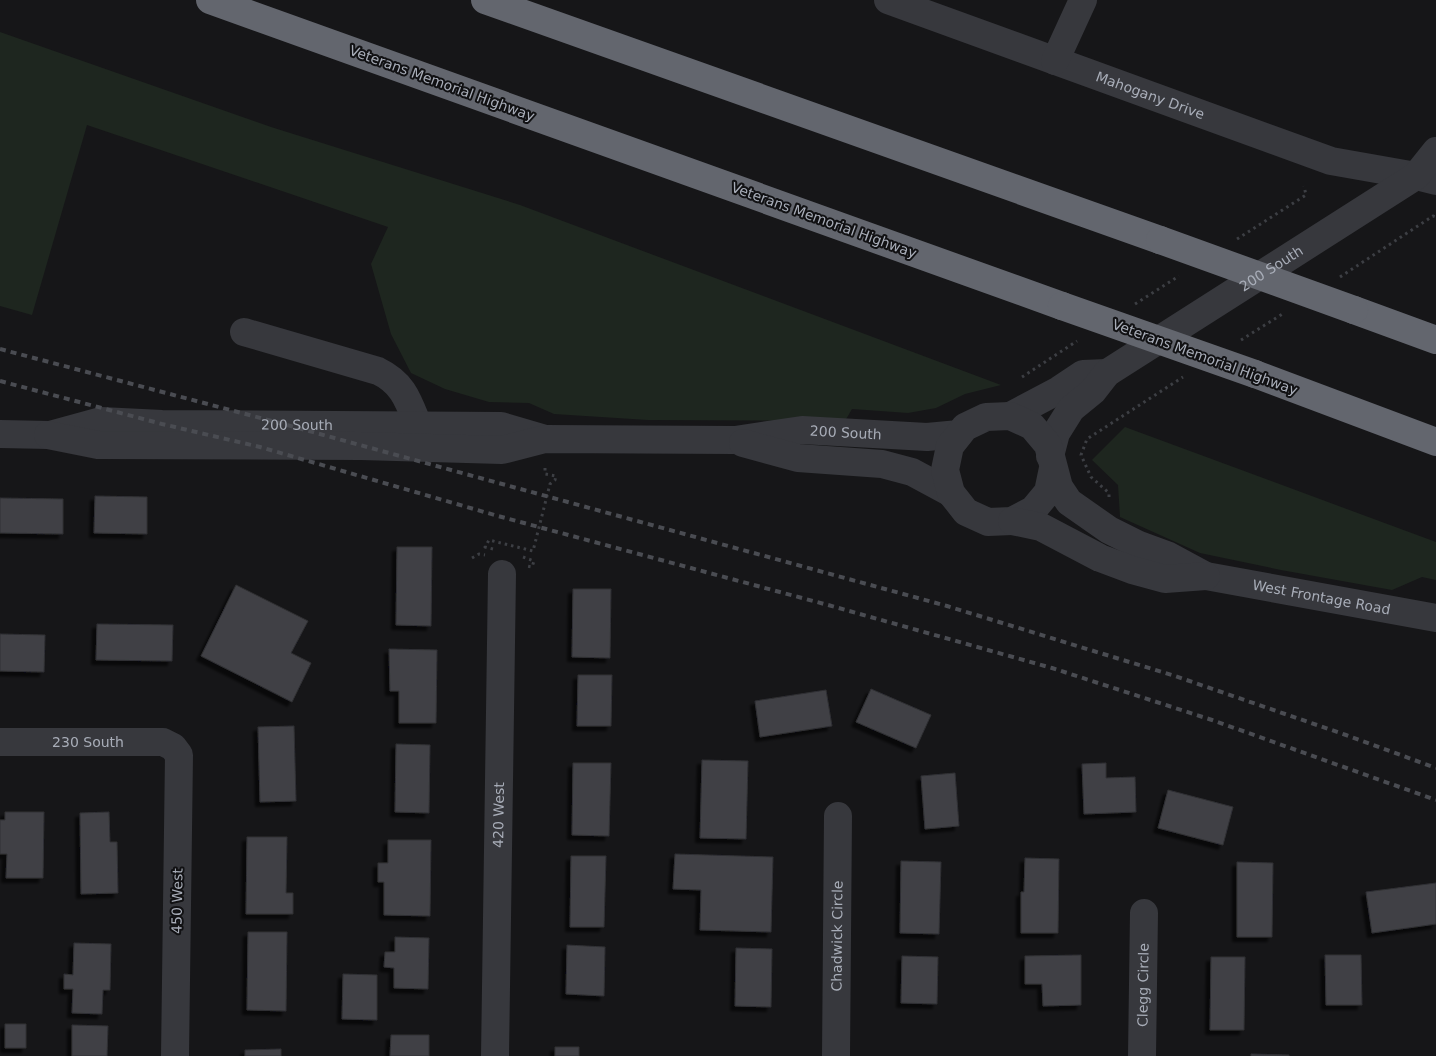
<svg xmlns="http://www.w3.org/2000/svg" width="1436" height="1056" font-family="'DejaVu Sans',sans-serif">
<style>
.green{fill:#1e261f}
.building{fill:#404145;stroke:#303034;filter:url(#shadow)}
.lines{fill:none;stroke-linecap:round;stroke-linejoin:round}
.path{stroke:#3d3f44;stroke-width:3;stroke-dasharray:2.5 4;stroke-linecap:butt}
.minor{stroke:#37383d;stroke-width:28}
.highway{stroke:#63666e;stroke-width:28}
.rail{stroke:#4a4c52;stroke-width:4;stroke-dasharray:6 5;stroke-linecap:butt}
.highway-bridge{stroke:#63666e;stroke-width:28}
.labels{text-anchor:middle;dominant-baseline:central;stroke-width:4;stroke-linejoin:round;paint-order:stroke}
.street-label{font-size:14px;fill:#a8adb8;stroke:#111113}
</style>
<defs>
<filter id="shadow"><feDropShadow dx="-4.5" dy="4.5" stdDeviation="1" flood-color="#0009"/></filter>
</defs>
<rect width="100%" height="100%" fill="#161618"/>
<path class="green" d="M0,32L271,127L520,205L1001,385L965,394L936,408L908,413L852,409L845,421L648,420L554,414L529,403L489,402L445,389L411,373L391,334L371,264L388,227L87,125L32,315L0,306Z
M1125,427L1436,542V580L1422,577L1392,590L1281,570L1200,553L1120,517L1118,485L1092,460Z"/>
<path class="building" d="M95,496L147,497V534L94,533Z
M0,498L63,499V534L0,533Z
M397,547H432L431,626L396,625Z
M236,585L308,621L291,653L311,663L292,702L201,656Z
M573,589H611L610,658L572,657Z
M97,624L173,625L172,661L96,660Z
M0,634L45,635L44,672L0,671Z
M389,649L437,650L436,723H399V691H390Z
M578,675H612L611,726H577Z
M871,689L931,715L916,748L856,722Z
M826,690L832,726L760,737L755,701Z
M294,726L296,801L260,802L258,727Z
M396,744L430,745L429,813L395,812Z
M702,760L748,761L746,839L700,838Z
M573,763H611L609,836L572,835Z
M1106,763V778L1135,777L1136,812L1084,814L1082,764Z
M955,773L959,826L925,829L921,776Z
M1168,790L1233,807L1223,845L1158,828Z
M5,812H44L43,878H6L7,854H0V820H5Z
M109,812L110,842H117L118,893L81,894L80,813Z
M247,837H287L286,893H293V914H246Z
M388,840H431L430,916L384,915V882H378V863H388Z
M675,854L773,857L771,932L700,930L701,890L673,889Z
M571,856H606L604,927H570Z
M1025,858L1059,859L1058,933H1021V892H1024Z
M901,861L941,862L939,934L900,933Z
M1237,862L1273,863L1272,937H1237Z
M1436,883V924L1372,933L1366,892Z
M248,932H287L286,1011L247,1010Z
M395,937L429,938L428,989L394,988V968L384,967L385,952H395Z
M74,943L111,944L110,990H103L102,1014L72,1013L73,989H64V974L73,975Z
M567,945L605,947L604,996L566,994Z
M736,948L772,949L771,1007L735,1006Z
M1081,955V1005L1043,1006L1042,984H1025V956Z
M1325,955H1361L1362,1005H1326Z
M902,956L938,957L937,1004L901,1003Z
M1211,957H1245L1244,1030H1210Z
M343,974L377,975V1020L342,1019Z
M5,1024H26V1048H5Z
M72,1025L108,1026L107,1056H72Z
M391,1035H429V1056H390Z
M555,1047H579V1056H555Z
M281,1049V1056H245V1050Z
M1251,1054L1289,1055V1056H1251Z"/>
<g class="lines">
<path class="path" d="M1237,239L1306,195L1304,186
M1340,277L1433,216L1436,217
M1135,304L1179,276
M1241,340L1284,313
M1022,377L1077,341
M1109,497V493L1091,477L1081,455L1087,439L1183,377
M493,549L485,547L489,540L533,551L550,484L555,480L556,476L545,474V467
M523,557L534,561L532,567L527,566
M472,558L479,554L485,555"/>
<g class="minor">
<path id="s1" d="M888,0L1331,161L1416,176L1436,181"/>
<path d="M1055,61L1083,0"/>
<path d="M244,332L378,371C403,383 408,400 418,425"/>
<path d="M1010,416L1059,390L1083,374L1107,373"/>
<path id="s2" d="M0,434L50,435L101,421L162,424L501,426L545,439"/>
<path id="s3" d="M48,435L98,445L361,446L502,450L545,439L735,440L802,430L927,437L959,434"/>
<path d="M743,443L798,458L882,464L912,472L951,493"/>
<path id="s4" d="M1050,456L1056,433L1071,409L1093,391L1107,373L1416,176L1436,151"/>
<path id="s5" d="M1053,468L1048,492L1033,510L1012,521L988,522L966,512L951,493L945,470L950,446L965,427L986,417L1010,416L1032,426L1048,445L1059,487L1069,502L1109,530L1139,545L1169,556L1206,576L1436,618"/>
<path d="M1012,521L1041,527L1100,558L1132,570L1165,579L1206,576"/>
<path id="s6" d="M0,742H163L173,747L179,755L175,1056"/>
<path id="s7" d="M495,1056L502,574"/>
<path id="s8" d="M836,1056L838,816"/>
<path id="s9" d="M1142,1056L1144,913"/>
</g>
<path class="highway" d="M210,0L1062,306
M485,0L1160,240
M1354,310L1436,340
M1255,374L1436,442"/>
<path class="rail" d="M0,349L287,425L947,606L1175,676L1346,735L1436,768
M0,381L162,424L260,447L498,516L828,605L1052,668L1212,720L1436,800"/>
<path class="highway-bridge" d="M1160,240L1354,310
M1062,306L1255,374"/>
</g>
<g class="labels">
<g class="street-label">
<text transform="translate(442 83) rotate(20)">Veterans Memorial Highway</text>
<text stroke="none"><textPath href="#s1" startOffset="279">Mahogany Drive</textPath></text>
<text transform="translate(824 220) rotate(20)">Veterans Memorial Highway</text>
<text stroke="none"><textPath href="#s4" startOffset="298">200 South</textPath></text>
<text transform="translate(1205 357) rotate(20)">Veterans Memorial Highway</text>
<text stroke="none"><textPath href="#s2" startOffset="299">200 South</textPath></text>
<text stroke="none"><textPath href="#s3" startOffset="801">200 South</textPath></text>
<text stroke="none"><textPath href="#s5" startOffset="648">West Frontage Road</textPath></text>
<text stroke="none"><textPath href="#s6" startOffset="88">230 South</textPath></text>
<text stroke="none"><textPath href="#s7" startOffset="241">420 West</textPath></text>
<text transform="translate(177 901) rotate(-89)">450 West</text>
<text stroke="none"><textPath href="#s8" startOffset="120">Chadwick Circle</textPath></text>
<text stroke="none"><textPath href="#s9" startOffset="71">Clegg Circle</textPath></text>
</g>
</g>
</svg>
